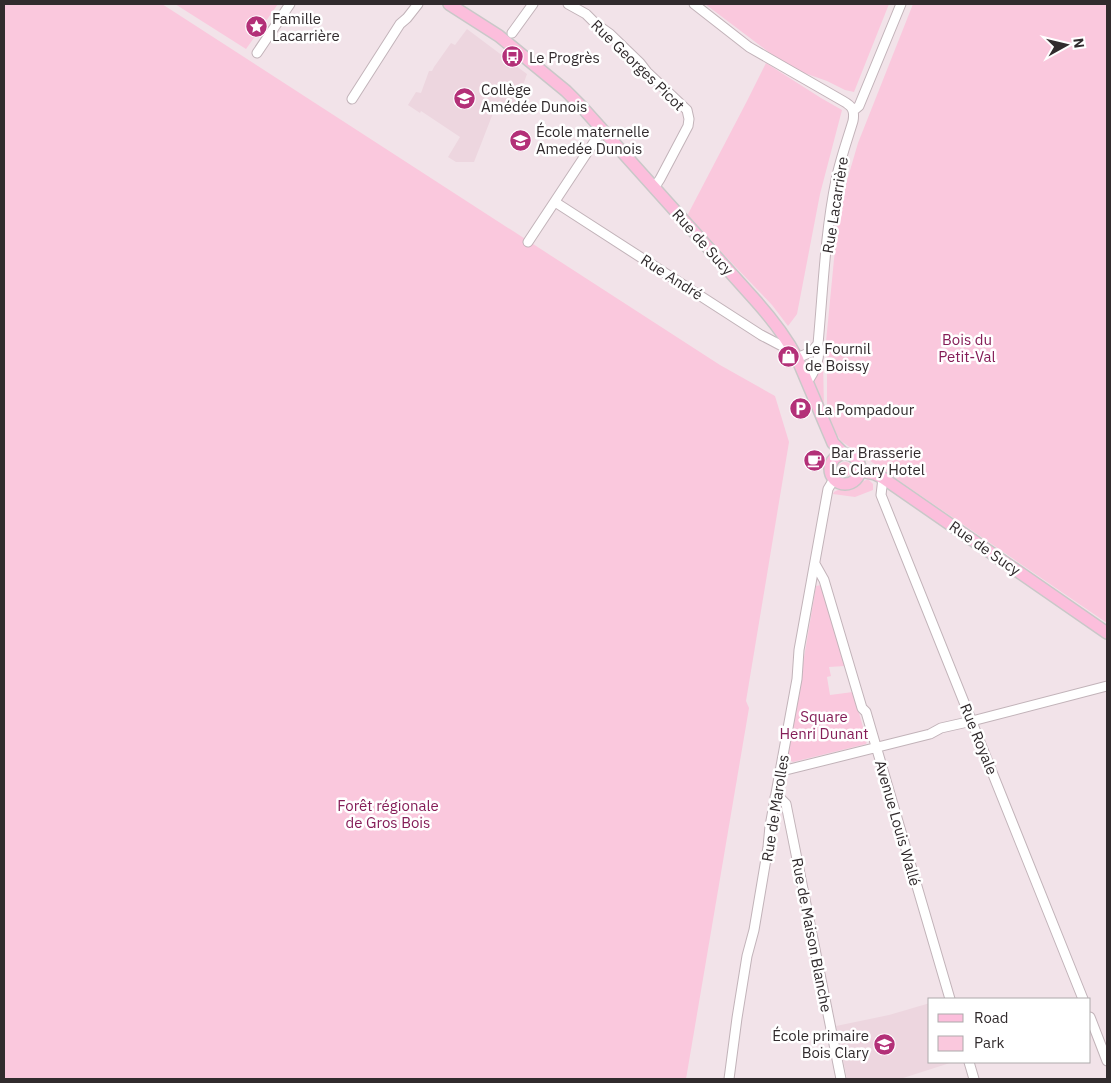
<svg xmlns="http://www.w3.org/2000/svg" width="1111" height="1083" font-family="'IBM Plex Sans',sans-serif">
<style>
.built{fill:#edd6df}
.green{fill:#fac8dd}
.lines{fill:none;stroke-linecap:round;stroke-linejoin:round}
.minor-casing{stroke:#c2b3b9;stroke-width:11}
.major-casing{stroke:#c9c8c8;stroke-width:14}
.minor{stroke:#fff;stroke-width:9}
.major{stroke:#fcbedc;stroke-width:11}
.labels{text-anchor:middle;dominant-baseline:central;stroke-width:5;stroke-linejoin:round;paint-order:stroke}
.poi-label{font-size:15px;fill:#312b2d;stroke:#fff;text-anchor:start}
.street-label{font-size:15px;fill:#312b2d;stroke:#fff}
.park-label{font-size:15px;fill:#851e58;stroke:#fff}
</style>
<rect width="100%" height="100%" fill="#f2e3e9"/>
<path class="built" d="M467,29L527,74L515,107L507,104L505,106L497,103L474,162H456L448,157L460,137L421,111L420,113L408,105L416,92L421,93L429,71H432L434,67L451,43L455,45Z
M930,1003V1062H953L900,1079H847L836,1026L889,1015Z"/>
<path class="green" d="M4,4H162L720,365L775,396L789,442L746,701L749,708L686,1079H4Z
M175,4H278L246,49Z
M705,4H889L854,92L845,90L827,81L790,68Z
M913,4H1107V623L841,441L832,427L827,414V359L825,352L839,208L858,143Z
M766,63L821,98L842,110L820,194L797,314L788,326L772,305L687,216L747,101Z
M820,359H823L824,410L813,383Z
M838 469a7 7 0 1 1 14 0a7 7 0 1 1-14 0Z
M868,479L873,484V490L855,497L833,494L834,492C840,488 845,490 852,488C858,486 862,481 868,479Z
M821,585L845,666L829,667L831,676L827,677L830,695L853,692L867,741L866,744L793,762L787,759L816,586Z"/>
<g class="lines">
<defs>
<path id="minor" d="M568,4L586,14L596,24L610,34L640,63L647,72L687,110L689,119L688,126L660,179L654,188
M694,4L749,47L843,101C852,106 855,110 853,121C847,141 840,160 836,180C825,234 823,290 818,344C821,357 815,372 807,382
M512,33L533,4
M257,53L290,4
M352,99L400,24L407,18L418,4
M853,111L859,106L901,4
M555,202L761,335L784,347L787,348L791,346
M528,242L602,130
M797,358L811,352L818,344
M883,478L881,495L1083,999
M815,564L824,580L862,708L866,712L950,999
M780,770H786L930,734L941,728L972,721L1107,686
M775,797L780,798L786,804L841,1079
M1090,1017L1107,1061
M969,1062L974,1079
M729,1079L737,1018L747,956L754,930L768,847L770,826L797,679L799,650L828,489L834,479"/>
<path id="major" d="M449,4L499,36L566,91L581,106L756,301C772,319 786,337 797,358L833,443L844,454
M830 469a15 15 0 1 1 30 0a15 15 0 1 1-30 0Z
M860,471L875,474L883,478L1107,633"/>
</defs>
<use href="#minor" class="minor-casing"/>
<use href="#major" class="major-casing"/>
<use href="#minor" class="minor"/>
<use href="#major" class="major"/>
</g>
<defs>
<symbol id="sight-disc" viewBox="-11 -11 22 22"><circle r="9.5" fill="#b33078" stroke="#fff"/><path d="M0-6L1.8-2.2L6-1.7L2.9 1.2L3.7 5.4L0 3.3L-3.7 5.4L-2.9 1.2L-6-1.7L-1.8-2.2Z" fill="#fff"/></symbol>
<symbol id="bus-disc" viewBox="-11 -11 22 22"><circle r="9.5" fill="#b33078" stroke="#fff"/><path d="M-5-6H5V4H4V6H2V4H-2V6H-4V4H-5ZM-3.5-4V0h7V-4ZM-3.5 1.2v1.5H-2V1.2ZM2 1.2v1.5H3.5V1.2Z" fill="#fff"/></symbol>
<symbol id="school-disc" viewBox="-11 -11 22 22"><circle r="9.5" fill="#b33078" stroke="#fff"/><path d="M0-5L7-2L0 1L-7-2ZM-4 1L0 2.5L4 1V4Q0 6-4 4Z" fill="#fff"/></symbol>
<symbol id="shop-disc" viewBox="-11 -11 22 22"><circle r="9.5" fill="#b33078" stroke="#fff"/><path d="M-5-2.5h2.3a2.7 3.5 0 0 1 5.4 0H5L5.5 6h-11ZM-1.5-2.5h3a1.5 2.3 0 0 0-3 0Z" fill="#fff"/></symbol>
<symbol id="parking-disc" viewBox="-11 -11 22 22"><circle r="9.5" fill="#b33078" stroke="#fff"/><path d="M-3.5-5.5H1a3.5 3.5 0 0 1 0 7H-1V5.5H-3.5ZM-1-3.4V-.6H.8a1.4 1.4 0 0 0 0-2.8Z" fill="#fff"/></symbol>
<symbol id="cafe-disc" viewBox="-11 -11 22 22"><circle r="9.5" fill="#b33078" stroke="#fff"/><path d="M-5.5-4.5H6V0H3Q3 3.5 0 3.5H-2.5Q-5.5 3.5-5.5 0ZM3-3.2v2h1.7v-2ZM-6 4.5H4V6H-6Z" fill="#fff"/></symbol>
</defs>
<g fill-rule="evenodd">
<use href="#sight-disc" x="244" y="14" width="25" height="25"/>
<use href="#bus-disc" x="500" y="44" width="25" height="25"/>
<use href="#school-disc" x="452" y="86" width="25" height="25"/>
<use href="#school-disc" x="508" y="128" width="25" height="25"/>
<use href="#shop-disc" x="776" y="344" width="25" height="25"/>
<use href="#parking-disc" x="788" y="396" width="25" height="25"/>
<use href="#cafe-disc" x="802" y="448" width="25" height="25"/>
<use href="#school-disc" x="872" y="1032" width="25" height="25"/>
</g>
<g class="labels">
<g class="poi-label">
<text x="272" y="18">Famille<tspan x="272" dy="17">Lacarrière</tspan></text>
<text x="529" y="57">Le Progrès</text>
<text x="481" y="89">Collège<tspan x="481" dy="17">Amédée Dunois</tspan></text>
<text x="536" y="131">École maternelle<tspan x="536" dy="17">Amedée Dunois</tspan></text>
<text x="805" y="348">Le Fournil<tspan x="805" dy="17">de Boissy</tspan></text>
<text x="817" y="409">La Pompadour</text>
<text x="831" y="452">Bar Brasserie<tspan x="831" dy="17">Le Clary Hotel</tspan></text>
<text x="869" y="1035" text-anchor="end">École primaire<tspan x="869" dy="17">Bois Clary</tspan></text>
</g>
<g class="street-label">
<text transform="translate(638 65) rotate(44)">Rue Georges Picot</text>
<text transform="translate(835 205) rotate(-81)">Rue Lacarrière</text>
<text transform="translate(703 242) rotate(48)">Rue de Sucy</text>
<text transform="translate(672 277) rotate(33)">Rue André</text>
<text transform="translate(985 548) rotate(35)">Rue de Sucy</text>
<text transform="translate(979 739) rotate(68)">Rue Royale</text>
<text transform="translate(775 808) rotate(-81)">Rue de Marolles</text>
<text transform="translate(898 823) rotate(74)">Avenue Louis Wallé</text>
<text transform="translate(812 935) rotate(79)">Rue de Maison Blanche</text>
</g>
<g class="park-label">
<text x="967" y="339">Bois du<tspan x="967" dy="17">Petit-Val</tspan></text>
<text x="824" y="716">Square<tspan x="824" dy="17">Henri Dunant</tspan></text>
<text x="388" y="805">Forêt régionale<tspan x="388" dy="17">de Gros Bois</tspan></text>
</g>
</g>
<rect width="1111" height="1083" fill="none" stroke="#312b2d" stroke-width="10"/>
<rect x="928" y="998" width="162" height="65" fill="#ffffff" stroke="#adaaab"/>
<rect x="938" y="1014" width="25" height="8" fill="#fcbedc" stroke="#adaaab"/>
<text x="974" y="1023" font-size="15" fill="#312b2d">Road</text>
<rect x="938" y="1036" width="25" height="15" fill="#fac8dd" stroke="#adaaab"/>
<text x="974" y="1048" font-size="15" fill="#312b2d">Park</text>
<g transform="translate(1066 45) rotate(82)" stroke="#ffffff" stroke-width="4" paint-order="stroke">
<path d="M0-4L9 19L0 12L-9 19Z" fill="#312b2d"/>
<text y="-8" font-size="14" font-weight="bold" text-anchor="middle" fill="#312b2d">N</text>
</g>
</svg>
